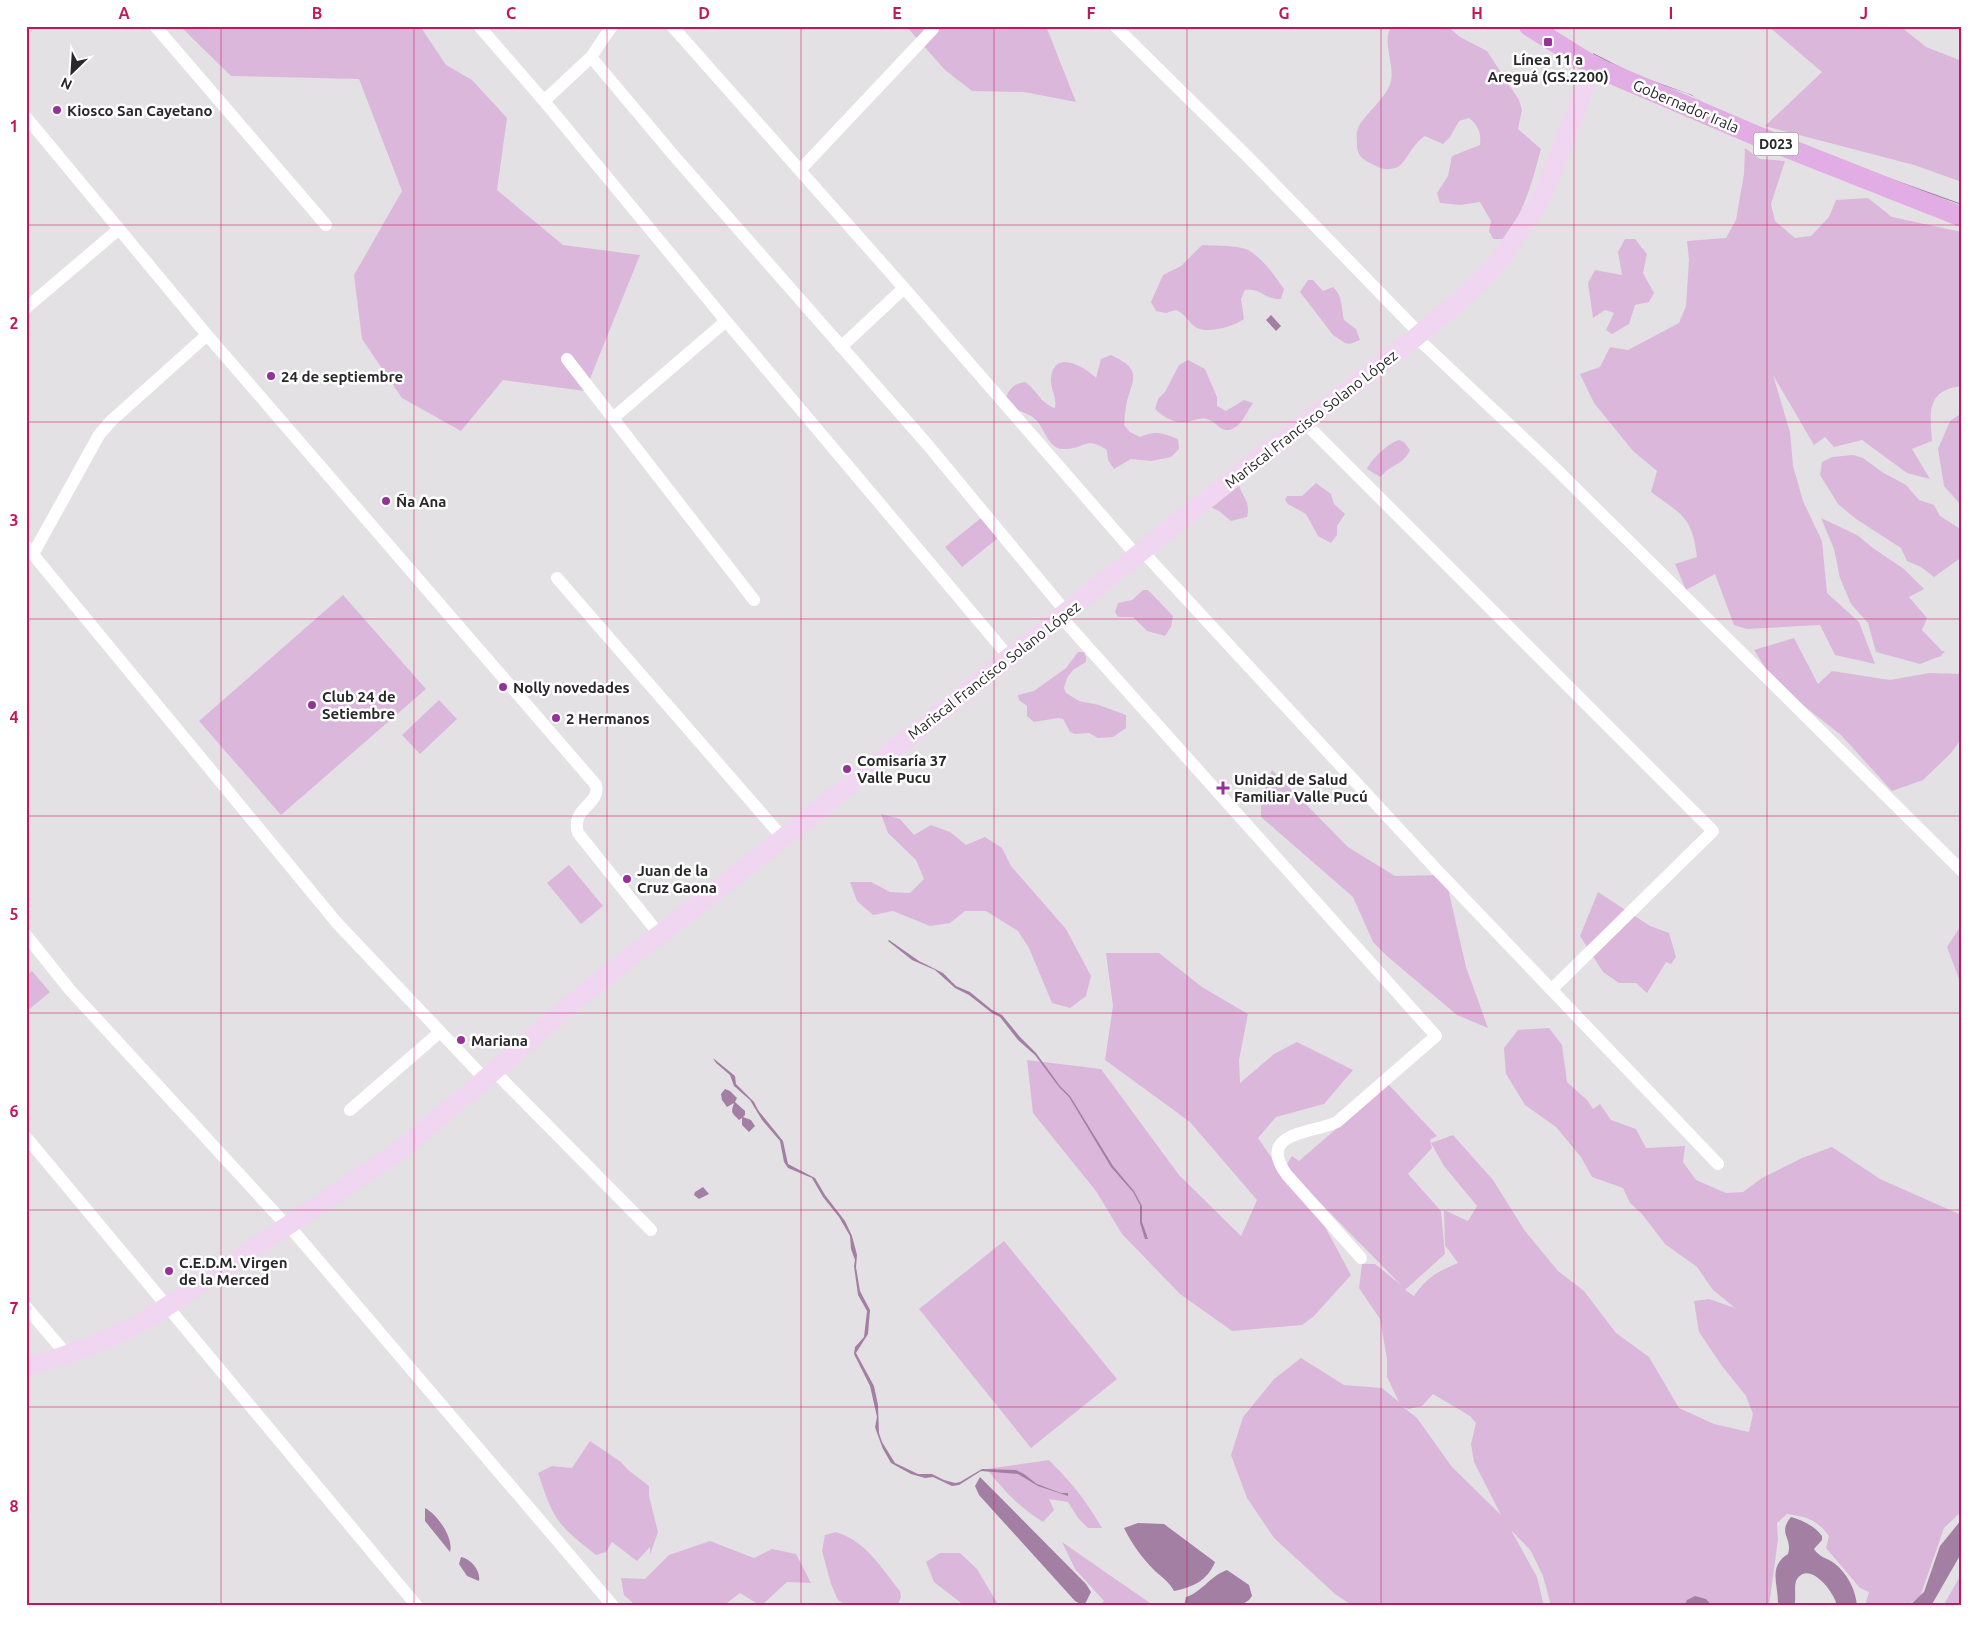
<svg xmlns="http://www.w3.org/2000/svg" width="1988" height="1632" font-family="Ubuntu,sans-serif">
<style>
.green{fill:#dbb8db;fill-rule:evenodd}
.water{fill:#a37fa3}
.lines{fill:none;stroke-linecap:round;stroke-linejoin:round}
.minor{stroke:#fff;stroke-width:12}
.secondary{stroke:#f1d6f2;stroke-width:19}
.primary{stroke:#e2ace4;stroke-width:20}
.grid{fill:none;stroke:#c2185b;stroke-width:1;stroke-opacity:0.55}
.poi-dot{fill:#953299;stroke:#fff;stroke-width:2}
.labels{text-anchor:middle;dominant-baseline:central;stroke-width:5;stroke-linejoin:round;paint-order:stroke}
.shield{fill:#fff;stroke:#696869;stroke-width:1}
.shield-label{font-size:14px;font-weight:bold;fill:#292829}
.poi-label{font-size:15px;font-weight:bold;fill:#292829;stroke:#fff;text-anchor:start}
.street-label{font-size:15px;fill:#292829;stroke:#fff}
.neatline{fill:none;stroke:#c2185b;stroke-width:2}
.grid-label{font-size:16px;text-anchor:middle;font-weight:bold;fill:#c2185b}
</style>
<rect width="100%" height="100%" fill="#e4e1e4"/>
<path class="green" d="M180,26H420L446,65L472,80L507,118L497,190L563,245L640,255L585,391L503,380L461,431L402,398L362,339L354,275L402,191L359,79L231,76Z
M906,26H1046L1076,102L1024,92L972,91L945,70Z
M1393,26H1447L1460,37L1487,51L1519,100L1522,110L1518,129L1541,149C1532,182 1525,212 1503,239H1493L1489,231L1491,221L1480,202L1460,205L1440,203L1437,193L1448,176L1452,156L1480,145C1481,133 1479,126 1469,118L1459,121L1450,137L1443,144L1425,136C1412,144 1407,161 1398,167C1390,170 1383,170 1376,166C1364,160 1356,157 1357,142C1357,139 1356,134 1357,131C1361,116 1387,99 1391,81C1395,64 1380,37 1393,26Z
M1768,26H1900L1926,47L1962,61V182L1914,165L1765,126L1822,72Z
M1745,148L1760,159L1785,161L1771,204L1775,221L1795,238L1811,236L1829,217L1836,200L1868,198L1892,217L1962,232V386C1926,390 1930,412 1932,441L1912,449L1930,479L1907,473L1862,440L1834,447L1825,437L1814,445L1773,375L1790,432L1793,466L1803,501L1822,541L1827,593L1859,622L1875,664L1835,655L1820,625L1747,629L1734,625L1715,574L1686,590L1675,564L1697,557C1692,516 1682,515 1651,492L1657,471L1633,451L1594,403L1580,374L1600,367L1610,347L1628,350L1679,323L1686,306L1689,260L1687,241L1726,238L1736,220L1744,174Z
M1625,239H1635L1647,254L1643,273L1654,293L1649,302L1635,305L1629,324L1612,334L1606,330L1614,313L1605,310L1593,318L1588,283L1595,270L1622,275L1618,252Z
M1202,245C1215,246 1229,245 1242,248C1258,251 1275,276 1284,289L1281,299C1264,300 1262,288 1245,290L1241,299L1244,319C1235,326 1208,334 1197,328C1189,324 1187,315 1176,310L1166,313L1156,311L1151,302L1163,275L1181,266Z
M1308,280H1313L1323,291L1333,287C1343,296 1341,308 1344,320L1356,329L1360,340L1350,344L1345,343L1333,335L1300,292Z
M1111,355C1140,369 1135,375 1127,401C1125,409 1125,417 1124,425L1130,432L1140,437C1155,430 1163,433 1178,439L1179,449L1171,457L1151,461L1131,459L1114,469L1108,460L1107,450C1084,435 1085,450 1063,449C1049,449 1045,430 1037,421C1028,411 1014,413 1005,400C1009,389 1013,384 1025,382C1037,390 1041,404 1055,408C1057,397 1050,388 1051,378C1054,349 1084,366 1096,378L1101,359Z
M1188,360L1205,369L1217,397V406L1226,411L1244,400L1253,403C1248,410 1242,424 1234,428C1221,435 1218,422 1207,419C1199,417 1191,422 1183,422C1173,423 1162,416 1155,409L1158,399L1165,392L1179,365Z
M1962,413V506L1944,486L1938,449L1950,421Z
M1399,440L1404,442L1410,450C1405,461 1398,463 1389,469C1385,471 1384,474 1380,477L1367,469C1370,460 1391,441 1399,440Z
M1853,455L1863,458L1882,472L1906,485L1919,500L1934,505L1940,516L1962,530V557L1934,577L1921,567L1907,561L1901,548L1856,519L1838,504L1820,475L1822,462L1832,457Z
M1235,483L1239,485C1243,499 1251,501 1247,517L1231,521L1219,511L1210,507Z
M1316,483L1331,494L1334,504L1345,514L1337,526V535L1331,543L1318,536L1306,514L1288,504L1285,500L1287,496H1302Z
M981,518L998,538L962,567L945,547Z
M1821,518L1857,535L1873,548L1904,569L1924,589L1909,597L1927,618L1922,630L1942,651H1945L1941,656L1920,664L1876,652L1868,623L1851,604L1840,578L1834,549Z
M1143,590H1148L1173,616L1171,627L1165,636L1147,631L1133,617H1118L1115,612L1118,603L1132,600Z
M343,595L426,689L281,815L199,721Z
M1794,638L1818,684L1832,671L1890,680L1929,673L1962,674V738L1951,753L1923,780L1892,791L1841,735L1804,706L1769,674L1754,650Z
M1078,652H1084L1086,657V662L1073,670L1067,678L1064,688L1066,693L1079,701L1099,705L1126,715V728L1113,737L1098,738L1089,733L1075,734L1070,732L1063,719L1058,718L1034,722L1027,716V706L1019,700L1018,695L1034,691L1066,668Z
M439,700L457,719L420,754L402,735Z
M1272,770L1348,847L1395,876L1445,875L1466,967L1488,1028L1457,1015L1388,957L1373,942L1353,897L1261,817V798Z
M881,814L900,819L914,835L931,825L950,832L966,845L985,837L1002,848L1011,866L1066,929L1091,976L1086,996L1070,1008L1052,1003L1029,948L1018,931L986,911H965L950,923L930,926L893,911L873,915L857,901L850,882H871L890,892L910,893L924,879L916,860L888,833Z
M569,865L603,906L581,924L547,883Z
M1598,892L1650,926L1669,933L1676,957L1671,964L1666,962L1647,993L1636,983H1619L1603,972L1580,936Z
M1962,924V987L1947,947Z
M1106,953H1159L1202,987L1248,1014L1239,1060L1240,1083L1274,1054L1297,1042L1353,1070L1324,1104L1276,1117L1258,1138L1291,1186L1324,1225L1351,1275L1314,1316L1302,1325L1232,1331L1180,1294L1122,1234L1096,1191L1033,1113L1027,1060L1101,1069L1179,1175L1241,1236L1257,1200L1190,1122L1105,1060L1113,1006Z
M32,971L50,992L26,1012V976Z
M1549,1028L1562,1045L1567,1082L1587,1100L1593,1109L1600,1104L1611,1120L1636,1129L1646,1148L1685,1146L1683,1162L1696,1180L1726,1193L1743,1192L1762,1178L1802,1158L1832,1147L1880,1179L1959,1214L1962,1208V1511L1944,1528L1920,1597L1906,1606H1865L1869,1592L1860,1588L1826,1548L1829,1536C1816,1519 1807,1517 1787,1514L1777,1523L1778,1539L1769,1606H1551L1543,1576L1531,1551L1511,1530L1537,1577L1544,1606H1353L1335,1594L1274,1538L1247,1498L1231,1455L1243,1417L1274,1379L1301,1358L1344,1385L1382,1388L1399,1402L1387,1377V1359L1380,1319L1359,1288L1362,1264H1375L1401,1285L1285,1167L1292,1156L1299,1161L1388,1084L1437,1136L1430,1140L1432,1148L1408,1174L1441,1211L1445,1254L1405,1290L1414,1296C1426,1278 1438,1271 1458,1263L1445,1245L1444,1210L1468,1221L1477,1206L1444,1166L1431,1143L1453,1135L1493,1180L1525,1231L1558,1271L1584,1291L1616,1333L1649,1357L1679,1408L1714,1424L1749,1432L1753,1414L1746,1396L1722,1366L1699,1332L1694,1301L1709,1299L1735,1308L1713,1290L1697,1267L1665,1244L1642,1214L1630,1203L1623,1188L1592,1177L1581,1157L1556,1127L1525,1105L1506,1074L1504,1048L1518,1030ZM1433,1394L1470,1416L1476,1423L1471,1444L1474,1462L1501,1515L1452,1467L1417,1418L1402,1406L1408,1409L1422,1406Z
M1004,1241L1117,1379L1031,1448L919,1309Z
M590,1441L621,1462L627,1469L649,1486V1496L658,1532L650,1555V1547L637,1561L612,1542L606,1552L596,1555C584,1545 571,1536 561,1524C550,1511 544,1490 538,1473L552,1466L572,1468Z
M1049,1460C1072,1483 1085,1499 1102,1528H1088L1078,1518L1068,1502L1049,1499L1054,1510L1043,1522C1020,1508 1003,1490 987,1469Z
M836,1532C866,1541 881,1568 900,1591L901,1597L897,1606H847L838,1600L831,1584L822,1551L825,1535Z
M710,1541L754,1558L772,1549L796,1554L811,1583L787,1582L761,1606L740,1593L723,1606H636L624,1595L621,1578L645,1579L669,1555Z
M1062,1542L1150,1603L1152,1606H1098L1104,1601L1075,1569Z
M940,1553H960L977,1569L999,1606H965L934,1582L926,1562Z
M1962,1573V1606H1943Z"/>
<path class="water" d="M1593,53L1634,74L1692,95L1707,106L1870,171L1962,204V205L1870,173L1706,107L1695,97L1686,93L1634,76L1593,54Z
M1271,315L1281,326L1276,331L1266,320Z
M889,940L919,961L943,973L956,986L970,992L992,1010L1002,1015L1020,1037L1036,1053L1060,1086L1070,1096L1113,1166L1134,1191L1142,1206V1222L1148,1239H1145L1140,1223V1205L1133,1192L1111,1167L1069,1097L1059,1087L1035,1055L1018,1040L1000,1017L992,1013L969,995L955,988L935,970L912,960L888,941Z
M713,1058L735,1076L736,1084L754,1102L758,1110L783,1141L788,1164L815,1178L825,1195L845,1221L852,1236L857,1255L856,1267L860,1291L870,1310L868,1334L856,1353L874,1386L878,1405L879,1433L882,1442L895,1463L918,1474H932L944,1480L955,1483L960,1482L982,1469L1016,1470L1024,1474L1037,1484L1061,1493H1068V1496L1038,1486L1018,1474L981,1471L959,1485L952,1486L933,1477L925,1478L911,1474L891,1463L883,1449L877,1433L875,1427L877,1417L870,1386L854,1354L855,1347L864,1337L867,1311L858,1295L854,1266L855,1260L851,1249L850,1236L839,1217L823,1197L812,1178L788,1168L784,1162L780,1141L762,1120L750,1100L734,1086L730,1075L716,1063Z
M725,1089L730,1091L737,1098L735,1102L745,1111V1115L743,1117L751,1120L755,1126L749,1132L742,1125V1118L739,1120C731,1112 731,1113 734,1103L727,1107L722,1100L721,1094Z
M703,1187L709,1194L699,1199L694,1195L695,1192Z
M980,1477L1086,1584L1091,1592L1084,1606L1075,1601L979,1495L975,1486Z
M425,1508C437,1514 454,1538 450,1552L425,1521Z
M1791,1517C1802,1520 1816,1527 1822,1536V1540L1814,1549C1819,1557 1827,1558 1834,1563C1847,1573 1856,1590 1857,1606H1837C1835,1592 1809,1560 1797,1579C1793,1586 1797,1598 1794,1606H1778C1779,1585 1767,1567 1788,1554C1793,1537 1777,1534 1791,1517Z
M1962,1519V1552L1931,1606H1909L1924,1592L1940,1546Z
M1138,1523L1164,1524L1215,1562C1207,1581 1193,1587 1174,1591C1169,1582 1163,1578 1155,1571C1142,1558 1132,1544 1124,1528Z
M461,1557C471,1559 481,1571 479,1581L467,1576L459,1564Z
M1227,1570L1249,1585L1252,1596L1249,1600L1240,1606H1184L1186,1597C1202,1592 1210,1576 1227,1570Z
M1695,1596L1706,1599L1712,1606H1684L1687,1600Z"/>
<g class="lines">
<path class="minor" d="M155,26L326,225
M479,26L544,101L726,321L1009,657
M672,26L904,288L1137,556
M1115,26L1249,158L1420,334
M591,57L675,157L927,444L1066,612
M544,101L591,57L612,26
M26,117L207,335L596,785C601,805 570,808 578,833L659,934
M800,170L933,29
M26,308L119,229
M1416,337L1551,464L1962,871
M841,347L904,288
M567,359L754,600
M613,418L726,321
M1305,423L1713,831L1552,989
M26,546L337,923L485,1079
M26,552L33,554L99,435L111,421L207,335
M1143,552L1436,869L1718,1164
M557,578L783,838
M1061,617L1436,1036L1337,1122C1316,1133 1254,1131 1287,1175L1361,1258
M26,935L70,990L288,1227
M494,1071L651,1230
M350,1110L440,1032
M26,1137L417,1606
M289,1226L613,1606
M26,1307L67,1355"/>
<path class="secondary" d="M26,1366C69,1357 112,1338 151,1317L402,1149L485,1079L578,998L783,838L1246,468L1416,337L1464,297L1500,260L1537,205L1550,178L1593,66"/>
<path class="primary" d="M1529,26L1593,66L1757,136L1962,217"/>
</g>
<path class="grid" d="M221,26V1606M414,26V1606M607,26V1606M801,26V1606M994,26V1606M1187,26V1606M1381,26V1606M1574,26V1606M1767,26V1606M26,225H1962M26,422H1962M26,619H1962M26,816H1962M26,1013H1962M26,1210H1962M26,1407H1962"/>
<g class="poi-dot">
<rect x="1543" y="37" width="10" height="10" rx="2.5"/>
<circle cx="57" cy="110" r="5"/>
<circle cx="271" cy="376" r="5"/>
<circle cx="386" cy="501" r="5"/>
<circle cx="503" cy="687" r="5"/>
<circle cx="312" cy="705" r="5"/>
<circle cx="556" cy="718" r="5"/>
<circle cx="847" cy="769" r="5"/>
<path d="M1220.5 780.5h5v5h5v5h-5v5h-5v-5h-5v-5h5z"/>
<circle cx="627" cy="879" r="5"/>
<circle cx="461" cy="1040" r="5"/>
<circle cx="169" cy="1271" r="5"/>
</g>
<g class="labels">
<rect class="shield" x="1753.5" y="132.5" width="45" height="23" rx="4"/>
<g class="shield-label">
<text x="1776" y="144">D023</text>
</g>
<g class="poi-label">
<text x="1548" y="59" text-anchor="middle">Línea 11 a<tspan x="1548" dy="17">Areguá (GS.2200)</tspan></text>
<text x="67" y="110">Kiosco San Cayetano</text>
<text x="281" y="376">24 de septiembre</text>
<text x="396" y="501">Ña Ana</text>
<text x="513" y="687">Nolly novedades</text>
<text x="322" y="696">Club 24 de<tspan x="322" dy="17">Setiembre</tspan></text>
<text x="566" y="718">2 Hermanos</text>
<text x="857" y="760">Comisaría 37<tspan x="857" dy="17">Valle Pucu</tspan></text>
<text x="1234" y="779">Unidad de Salud<tspan x="1234" dy="17">Familiar Valle Pucú</tspan></text>
<text x="637" y="870">Juan de la<tspan x="637" dy="17">Cruz Gaona</tspan></text>
<text x="471" y="1040">Mariana</text>
<text x="179" y="1262">C.E.D.M. Virgen<tspan x="179" dy="17">de la Merced</tspan></text>
</g>
<g class="street-label">
<text transform="translate(1686 106) rotate(23)">Gobernador Irala</text>
<text transform="translate(1311 419) rotate(-38)">Mariscal Francisco Solano López</text>
<text transform="translate(994 670) rotate(-38)">Mariscal Francisco Solano López</text>
</g>
</g>
<rect width="1988" height="1632" fill="none" stroke="#ffffff" stroke-width="55"/>
<g transform="translate(72 72) rotate(205)" stroke="#ffffff" stroke-width="4" paint-order="stroke">
<path d="M0-4L9 19L0 12L-9 19Z" fill="#292829"/>
<text y="-8" font-size="14" font-weight="bold" text-anchor="middle" fill="#292829">N</text>
</g>
<rect x="28" y="28" width="1932" height="1576" class="neatline"/>
<g class="grid-label">
<text x="124" y="19">A</text>
<text x="317" y="19">B</text>
<text x="511" y="19">C</text>
<text x="704" y="19">D</text>
<text x="897" y="19">E</text>
<text x="1091" y="19">F</text>
<text x="1284" y="19">G</text>
<text x="1477" y="19">H</text>
<text x="1671" y="19">I</text>
<text x="1864" y="19">J</text>
<text x="14" y="132">1</text>
<text x="14" y="329">2</text>
<text x="14" y="526">3</text>
<text x="14" y="723">4</text>
<text x="14" y="920">5</text>
<text x="14" y="1117">6</text>
<text x="14" y="1314">7</text>
<text x="14" y="1512">8</text>
</g>
</svg>
